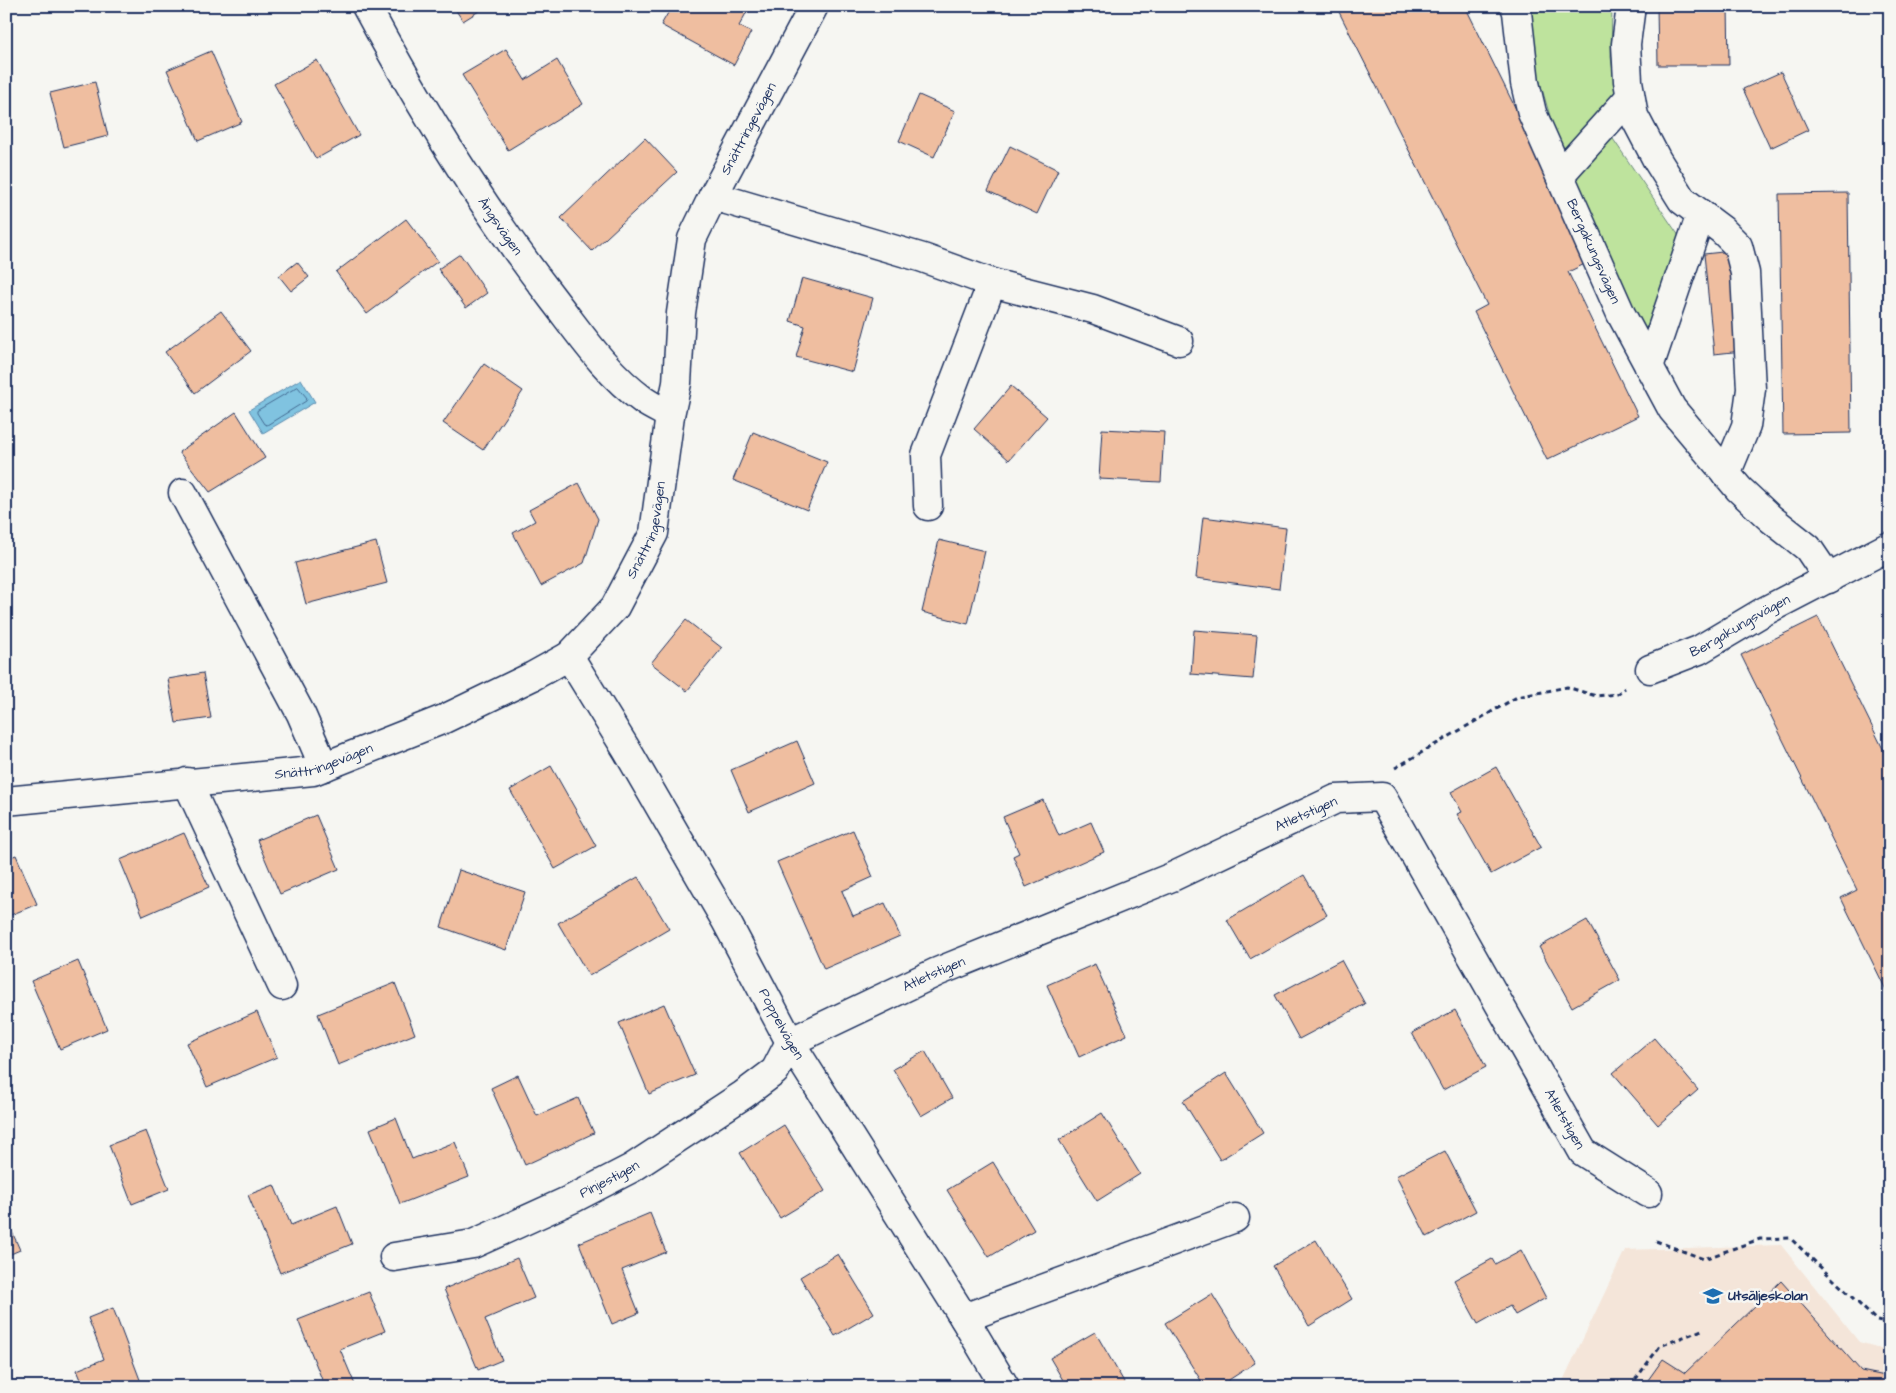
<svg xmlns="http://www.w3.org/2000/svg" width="1896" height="1393" font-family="'Architects Daughter',sans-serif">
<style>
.built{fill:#f4e5d9}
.green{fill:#bee39d;stroke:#6c897e}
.water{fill:#80c3e0;stroke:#5888ac}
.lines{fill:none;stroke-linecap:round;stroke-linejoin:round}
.shore{stroke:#436a92;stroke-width:1}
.building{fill:#efbea0;stroke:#1b2f5e}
.minor-casing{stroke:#1b2f5e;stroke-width:31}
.path{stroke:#1b2f5e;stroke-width:3;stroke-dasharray:5 4;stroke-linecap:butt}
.minor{stroke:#f6f6f2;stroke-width:28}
.labels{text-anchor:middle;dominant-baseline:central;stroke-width:5;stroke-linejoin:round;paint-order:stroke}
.street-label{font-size:14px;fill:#1b2f5e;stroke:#f6f6f2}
.poi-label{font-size:14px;font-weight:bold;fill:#1b2f5e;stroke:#f6f6f2;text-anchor:start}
</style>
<rect width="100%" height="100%" fill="#f6f6f2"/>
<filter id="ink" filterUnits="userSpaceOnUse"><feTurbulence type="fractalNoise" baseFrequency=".02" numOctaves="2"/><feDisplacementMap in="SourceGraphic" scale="10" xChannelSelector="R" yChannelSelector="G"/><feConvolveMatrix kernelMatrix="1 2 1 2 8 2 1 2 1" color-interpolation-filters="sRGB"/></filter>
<g filter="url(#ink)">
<path class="built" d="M1781,1245L1859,1342L1890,1351V1387H1560L1625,1250Z"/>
<path class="green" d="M1515,6H1612L1611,57L1617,101L1562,157L1532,55Z
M1611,136L1679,236L1647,335L1572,184Z"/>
<path class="water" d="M301,379L315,402L263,433L249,410Z"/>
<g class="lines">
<path class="shore" d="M298,387L307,398L306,401L267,425L264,424L257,413V411Z"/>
</g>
<path class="building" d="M453,6H487L463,21Z
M672,6H750L739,26L751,32L734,65L661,25Z
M1336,6H1465L1591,261L1568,272L1638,416L1547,460L1474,312L1487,305Z
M1657,6H1728L1729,65H1658Z
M506,49L525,80L557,60L583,104L508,150L462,75Z
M211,51L242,122L198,141L167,70Z
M317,60L359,135L316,159L274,84Z
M1781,72L1808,130L1770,148L1743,89Z
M95,82L108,136L64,147L50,93Z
M919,95L955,111L934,157L899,141Z
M645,138L677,172L592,251L561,218Z
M1010,146L1058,170L1037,214L988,191Z
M1848,193L1851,433L1783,434L1779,194Z
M406,219L438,261L367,314L336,272Z
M1732,251L1742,351L1714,354L1704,254Z
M460,254L487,293L466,308L438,269Z
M297,262L309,277L291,291L279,276Z
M802,278L873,298L853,372L796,357L805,326L790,321Z
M221,311L251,351L195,393L165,352Z
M484,364L523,391L483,450L443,423Z
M1011,386L1047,417L1009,460L974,429Z
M236,412L265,458L210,492L179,452Z
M1102,429L1164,432L1161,482L1099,479Z
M753,432L827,462L807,510L733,480Z
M579,483L598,519L584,563L541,586L513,533L535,521L529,510Z
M1203,517L1286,528L1279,589L1196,578Z
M939,540L985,551L968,624L922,612Z
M376,542L387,583L306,604L295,563Z
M1818,617L1890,763V998L1841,898L1857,890L1741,655Z
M686,620L722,648L687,691L651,663Z
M1194,630L1257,635L1253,679L1191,674Z
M203,673L211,718L176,723L168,679Z
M797,741L815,783L749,812L731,770Z
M551,766L596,846L555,869L510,790Z
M1496,767L1541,847L1491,874L1457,814L1462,812L1451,792Z
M1043,800L1059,836L1091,822L1104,852L1026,887L1013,856L1019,853L1003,817Z
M316,815L339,869L280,894L257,840Z
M853,830L873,877L842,891L853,916L885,903L900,936L824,969L777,862Z
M184,833L209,887L143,916L120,860Z
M16,855L37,904L6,917V859Z
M459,870L525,892L506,950L441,927Z
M1304,875L1327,915L1250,959L1227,920Z
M638,877L669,929L589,976L558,923Z
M1587,920L1620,980L1572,1007L1539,947Z
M1341,960L1365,1004L1299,1039L1275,995Z
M78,961L107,1029L60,1049L31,981Z
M1095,964L1127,1035L1079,1057L1047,985Z
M395,983L415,1034L338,1065L318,1014Z
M664,1004L695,1075L649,1094L619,1023Z
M1455,1010L1486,1067L1443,1090L1412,1033Z
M257,1012L277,1057L207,1087L187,1043Z
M1654,1038L1698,1090L1658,1125L1613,1073Z
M925,1051L952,1098L921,1116L893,1069Z
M1226,1073L1263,1133L1220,1160L1183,1101Z
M518,1075L537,1116L578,1098L594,1133L525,1165L491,1088Z
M1102,1113L1140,1174L1097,1201L1059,1140Z
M396,1118L412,1159L455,1142L469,1177L400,1204L370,1129Z
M784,1125L825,1191L780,1218L740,1153Z
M146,1131L169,1189L132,1204L109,1145Z
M1445,1151L1476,1211L1427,1237L1396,1176Z
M993,1162L1034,1230L989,1257L947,1190Z
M274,1185L291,1225L337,1206L352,1244L280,1273L248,1195Z
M650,1213L666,1252L622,1270L639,1313L612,1324L579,1243Z
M6,1218L20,1250L6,1256Z
M1316,1240L1352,1299L1309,1326L1273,1266Z
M1521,1250L1546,1298L1515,1315L1510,1306L1478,1324L1454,1280L1492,1259L1495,1264Z
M838,1254L874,1313L835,1336L800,1277Z
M517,1258L534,1298L485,1319L502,1360L478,1370L444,1289Z
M1781,1281L1861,1371L1890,1377V1387H1643L1663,1359L1685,1373Z
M369,1292L385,1331L340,1349L356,1387H325L298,1320Z
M1212,1294L1255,1363L1218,1387H1205L1165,1323Z
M113,1308L142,1385L137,1387H84L77,1370L104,1359L88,1318Z
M1095,1332L1127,1387H1067L1050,1358Z"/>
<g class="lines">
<defs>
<g id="minor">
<path id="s1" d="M366,6C421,109 482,207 553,299C580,334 607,374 643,400C651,406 661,410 670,415"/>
<path id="s2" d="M1515,6L1517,12L1525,83L1532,113L1621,314L1672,409L1739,489L1770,518L1808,548L1829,579"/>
<path d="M1631,6L1626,44L1628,81L1634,116L1657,160L1682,200L1722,230L1738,246L1745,273L1751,389L1746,426L1726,474"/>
<path d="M1560,175L1630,97"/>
<path d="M713,196L923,258L992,283L926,455L928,506"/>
<path d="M992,283L1093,309L1179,341"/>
<path d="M1649,367L1701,214"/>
<path d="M183,493L301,714L324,767"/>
<path id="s3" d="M569,656L628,752L726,921L790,1042L964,1318L1005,1387"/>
<path id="s4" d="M1650,669L1699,650L1763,612L1890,546"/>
<path d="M187,782L282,986"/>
<path id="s5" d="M6,801L313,771L444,719L533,676L569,656L615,607L654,533L670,415L677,383L681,313L692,239L713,196L814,6"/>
<path id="s6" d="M394,1257L473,1244L574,1198L632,1168L743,1095L775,1071L790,1042L937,972L1172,877L1336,799L1382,797L1583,1152L1648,1193"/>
<path d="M964,1318L1235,1218"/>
</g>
</defs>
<use href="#minor" class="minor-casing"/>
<path class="path" d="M1395,768L1517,697L1567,687L1596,696L1617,694L1625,688
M1656,1241L1704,1259L1760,1239L1790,1238L1877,1321L1890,1324
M1630,1387L1660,1346L1702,1330"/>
<use href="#minor" class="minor"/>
</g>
</g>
<defs>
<symbol id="school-bare" viewBox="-9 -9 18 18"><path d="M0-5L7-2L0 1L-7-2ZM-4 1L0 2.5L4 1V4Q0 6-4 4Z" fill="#1f6fb2" stroke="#f6f6f2" stroke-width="2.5" paint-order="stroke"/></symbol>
</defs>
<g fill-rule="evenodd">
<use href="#school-bare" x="1699" y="1282" width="28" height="28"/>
</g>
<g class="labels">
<g class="street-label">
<text stroke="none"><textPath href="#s5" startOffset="1161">Snättringevägen</textPath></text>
<text stroke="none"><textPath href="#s1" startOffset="258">Ängsvägen</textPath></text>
<text stroke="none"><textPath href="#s2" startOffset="260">Bergakungsvägen</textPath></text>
<text stroke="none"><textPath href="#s5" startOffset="741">Snättringevägen</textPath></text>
<text stroke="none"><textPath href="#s4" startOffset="100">Bergakungsvägen</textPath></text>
<text stroke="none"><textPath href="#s5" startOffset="321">Snättringevägen</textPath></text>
<text transform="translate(1306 814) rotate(-24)">Atletstigen</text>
<text stroke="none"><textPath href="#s6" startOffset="621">Atletstigen</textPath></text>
<text stroke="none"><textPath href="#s3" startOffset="425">Poppelvägen</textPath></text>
<text stroke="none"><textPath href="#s6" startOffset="1476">Atletstigen</textPath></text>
<text stroke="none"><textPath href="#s6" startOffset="231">Pinjestigen</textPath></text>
</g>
<g class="poi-label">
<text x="1728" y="1296">Utsäljeskolan</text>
</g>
</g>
<rect width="1896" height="1393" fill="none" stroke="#f6f6f2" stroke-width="25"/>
<rect x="12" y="12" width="1871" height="1368" fill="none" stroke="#1b2f5e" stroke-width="2" filter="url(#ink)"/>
</svg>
